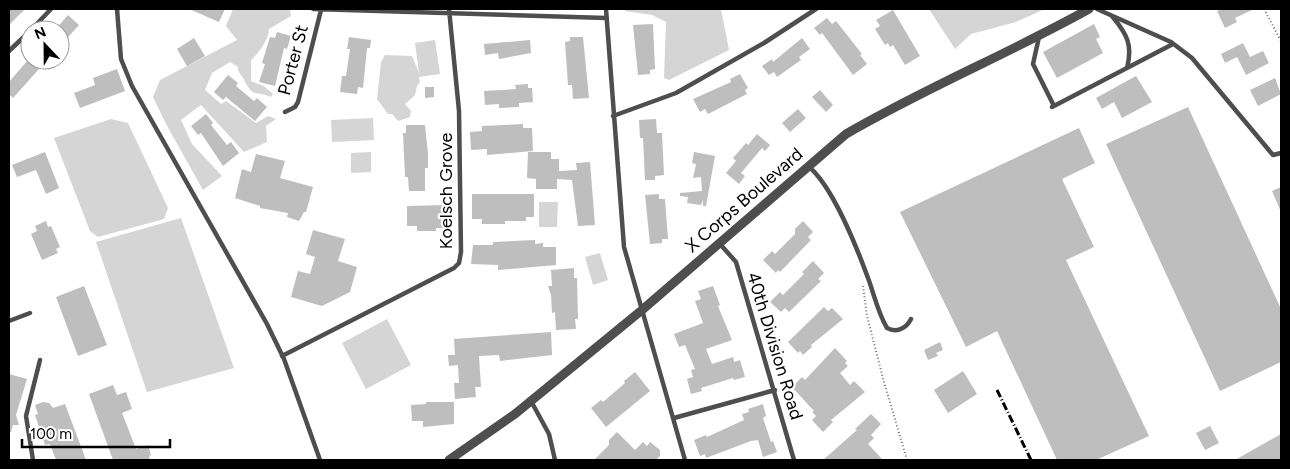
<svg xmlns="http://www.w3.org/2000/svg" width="1290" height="469" font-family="Figtree,sans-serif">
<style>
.green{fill:#d5d5d5}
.building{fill:#bebebe}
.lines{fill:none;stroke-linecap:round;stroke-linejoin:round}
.path{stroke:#707070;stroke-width:2;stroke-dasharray:1 2.5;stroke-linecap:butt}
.lane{stroke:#4e4e4e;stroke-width:4.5}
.street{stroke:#4e4e4e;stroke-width:9}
.rail{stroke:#000;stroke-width:3;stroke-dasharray:8 2.5 1 2.5;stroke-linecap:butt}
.labels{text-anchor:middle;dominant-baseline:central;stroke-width:4.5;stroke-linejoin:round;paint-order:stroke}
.street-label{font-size:18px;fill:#000;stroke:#fff}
</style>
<rect width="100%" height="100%" fill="#fff"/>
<path class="green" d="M233,9H290L291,16L269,29C269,39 259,53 251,60V81L264,86L273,94L271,97C253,89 254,100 243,78C240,73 238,73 238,67L230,62L212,73L205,90L221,104L226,101L256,123L268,116L276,119L266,126L267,142L244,152L201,105L181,120L192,144L222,176L203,190L166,124L153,97L160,80L237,40L226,26Z
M625,9H721L729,50L669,80L664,78L666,22L652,15L625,11Z
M929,9H1045L1016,22L971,34L955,49Z
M435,40L440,74L419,77L420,82L417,86L415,95L405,104L411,111L410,117L398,121L392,114H388L377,99L381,62L385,55L412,56L419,73L415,43Z
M373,118L374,140L332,142L331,120Z
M111,119L128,123L168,208L164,219L98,237L90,231L54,138Z
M371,152V172L351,173V153Z
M539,202H558L557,227H539Z
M181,218L234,368L147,392L96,242Z
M600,253L608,280L593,285L585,257Z
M387,319L411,365L366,389L342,343Z"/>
<path class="building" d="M9,9H25L9,25Z
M189,9H225L219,22Z
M1222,9H1254L1235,18L1237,22L1225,28L1217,11Z
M893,10L920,56L905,65L893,45L890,47L888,43L885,45L875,29L880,26L876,20Z
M68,15L79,25L60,46V30H55Z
M827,18L832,24L836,21L862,54L860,55L867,64L853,75L822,33L820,35L814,28Z
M653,24L655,69L650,70V74L638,75L633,25Z
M1094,24L1100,37L1096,39L1103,53L1057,78L1043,52Z
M277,32L291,36L287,49L284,48L275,86L259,82L265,64L262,63L270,37L275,38Z
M349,37L371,40L370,48H367L363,88L358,87L357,94L340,92L342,76H346L350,49H347Z
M570,37H583L589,98L573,99L572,85H568L565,42L570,41Z
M194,38L205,56L187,66L177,49Z
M802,38L810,49L799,57L801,60L777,77L774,72L769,75L762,66L772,59L773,62Z
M530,40L531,53L499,59L498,53L485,55L484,44Z
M1243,43L1250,57L1263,51L1269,63L1246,75L1237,57L1225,63L1221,54Z
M28,60H47L13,98L9,94V82Z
M117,69L125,91L80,108L74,93L95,85L93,78Z
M740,74L748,88L745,90L747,94L708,114L705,109L700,112L693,99L731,82L730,79Z
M228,75L238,83L236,86L254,101L257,98L267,107L255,121L226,97L223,100L214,92Z
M1136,76L1152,102L1122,118L1114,102L1102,109L1096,98Z
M1275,78L1281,94L1258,106L1250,90Z
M528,84V88H532L533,102L519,103V107L499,108V104L485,105L484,91L516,89L515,85Z
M425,87H434V97L425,98Z
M820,90L833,105L826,112L812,97Z
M1188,107L1281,309V362L1220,391L1106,144Z
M798,109L806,118L790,132L782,123Z
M206,114L213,123L211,125L227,145L231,142L239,153L223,166L201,133L198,135L191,126Z
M656,119L657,133H662L664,175L655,176V180H645L643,138H640L639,120Z
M523,124V128H532L533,151L487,155V149L471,150L470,132L482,131V126Z
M406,125H425L428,154V168H425V191H409L408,177H405L403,133H406Z
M1079,128L1095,163L1062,179L1094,247L1066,260L1149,436L1096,460H1057L997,331L966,347L900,212Z
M757,134L770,145L765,151L762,148L741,173L745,176L739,184L726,173L736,161L733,158L746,143L748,145Z
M45,152L59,188L46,194L36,170L17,177L12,165Z
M528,152H551V159H559V171L577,170L576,163L590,162L595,225L578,226L572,180L557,179V189H536V179L527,178Z
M694,152L715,156L706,206H703V200L701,205L687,203L688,197L680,196V193L702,191L701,177L693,178L696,164L692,163Z
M256,154L285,161L280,178L313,187L306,212H304L299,221L287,217L288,213L260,208V206L235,198L242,169L251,172Z
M1281,187V212L1272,191Z
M472,194H534V217H526V221H505V224H482V219H472Z
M659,194V199H665L668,239H662V243L650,244L645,195Z
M447,205V228H436V231H417V226H407V206Z
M46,221L48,227L51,226L60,247L56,249L58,253L42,260L31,234L37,231L35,226Z
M803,221L813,232L808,237L811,240L780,272L778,270L776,273L763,260L772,251L775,254L795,234V229Z
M313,230L345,239L338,261L357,267L350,292L322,306L291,297L298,271L310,274L315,257L306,254Z
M535,240V244L543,243V247H556V265L498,270V265L471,264L473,245H493V242Z
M813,261L824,273L818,279L821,281L789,312L785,308L781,312L770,302L780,292L783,295L804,274L802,272Z
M574,268V278H577L578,319H575L576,329L556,330L555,312L552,313L551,295L548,286H552L551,270Z
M84,286L107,345L78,356L56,297Z
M713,286L720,305L718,306L732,340L706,349L712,364L733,357L734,362L740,360L745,377L734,380L733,378L701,388L702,391L691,394L687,379L693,377L691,370L695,369L685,345L679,347L674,334L703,323L695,301L701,299L698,291Z
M824,307L828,311L832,308L843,319L811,345L812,347L803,355L800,351L798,353L788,342Z
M551,332L552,355L500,361L499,355L479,356L481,387H475L476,397L455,399L454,383H459L458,365L449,366L448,355H455L454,339Z
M940,342L943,350L936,353L938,356L928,360L924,350Z
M835,348L847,361L845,363L848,366L840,373L850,385L854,381L865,392L831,420L833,422L823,432L812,420L816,416L812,412L814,411L792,387L802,377L805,380Z
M963,371L977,394L948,413L934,390Z
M635,372L650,391L606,427L591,408L601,400L603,402L625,383L624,381Z
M9,374L27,379L16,415L19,425H13L11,432H9Z
M113,385L117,395L126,392L132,409L122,413L136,449L148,445L151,455L149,456L150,460H113L89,394Z
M43,402L49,403L53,408L65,404L86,460H56L50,444L45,445L35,415L38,414L35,405Z
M426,402H454V424L423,427V421H412L411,405L426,404Z
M763,404L766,416L763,418L771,442L773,441L777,452L763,457L758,440L751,441L706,458L705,454L700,456L694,440L706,435L707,437L744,420L742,414L749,412L748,409Z
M871,414L881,424L871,435L874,438L868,444L883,460H823L857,430L855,429Z
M1210,426L1219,443L1205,450L1196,433Z
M617,432L635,450L643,442L647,446L650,442L660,450V456L656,460H594L609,445V440Z
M1281,434V460H1235Z"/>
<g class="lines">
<path class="path" d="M1264,9L1281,41
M863,286L867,316L884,382L907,460"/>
<path class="lane" d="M117,9L121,59L132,86L267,324L284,359L320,460
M313,9L606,18
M606,9L624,247L685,460
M1097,9L1171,42L1192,58L1273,155L1281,153
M1112,16C1127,34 1133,45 1127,68
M31,30L51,9
M1039,37L1033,64L1054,106
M9,51L30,31
M1052,107L1173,44
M285,112L295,107L298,102L321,10
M613,116L676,93L764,43L816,9
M808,166C832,185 857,248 868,278C874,294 878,313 887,328C896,333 906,329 911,319
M720,244L736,262L794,460
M9,321L30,313
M282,356L454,268L459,263L461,252L459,111L449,9
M531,401L549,434L555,460
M674,418L775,390
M33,460L26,416L40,360"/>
<path class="street" d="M449,460L515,414L642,310L846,134C925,88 1010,53 1089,9"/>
<path class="rail" d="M997,390L1031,460"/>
</g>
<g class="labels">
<g class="street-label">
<text transform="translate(293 60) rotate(-75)">Porter St</text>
<text transform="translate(446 191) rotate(-90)">Koelsch Grove</text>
<text transform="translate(744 200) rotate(-41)">X Corps Boulevard</text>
<text transform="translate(775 346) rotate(73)">40th Division Road</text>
</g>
</g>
<rect width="1290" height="469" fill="none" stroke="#000000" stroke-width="20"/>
<g transform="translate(45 45) rotate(338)"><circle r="24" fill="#ffffff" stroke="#999999"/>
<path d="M0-4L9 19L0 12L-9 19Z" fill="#000000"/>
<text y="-8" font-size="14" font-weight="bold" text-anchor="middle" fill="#000000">N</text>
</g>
<path d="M22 439v8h148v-8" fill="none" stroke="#000000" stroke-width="2.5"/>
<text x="30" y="439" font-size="15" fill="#000000" stroke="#ffffff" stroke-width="4" paint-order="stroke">100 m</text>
</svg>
